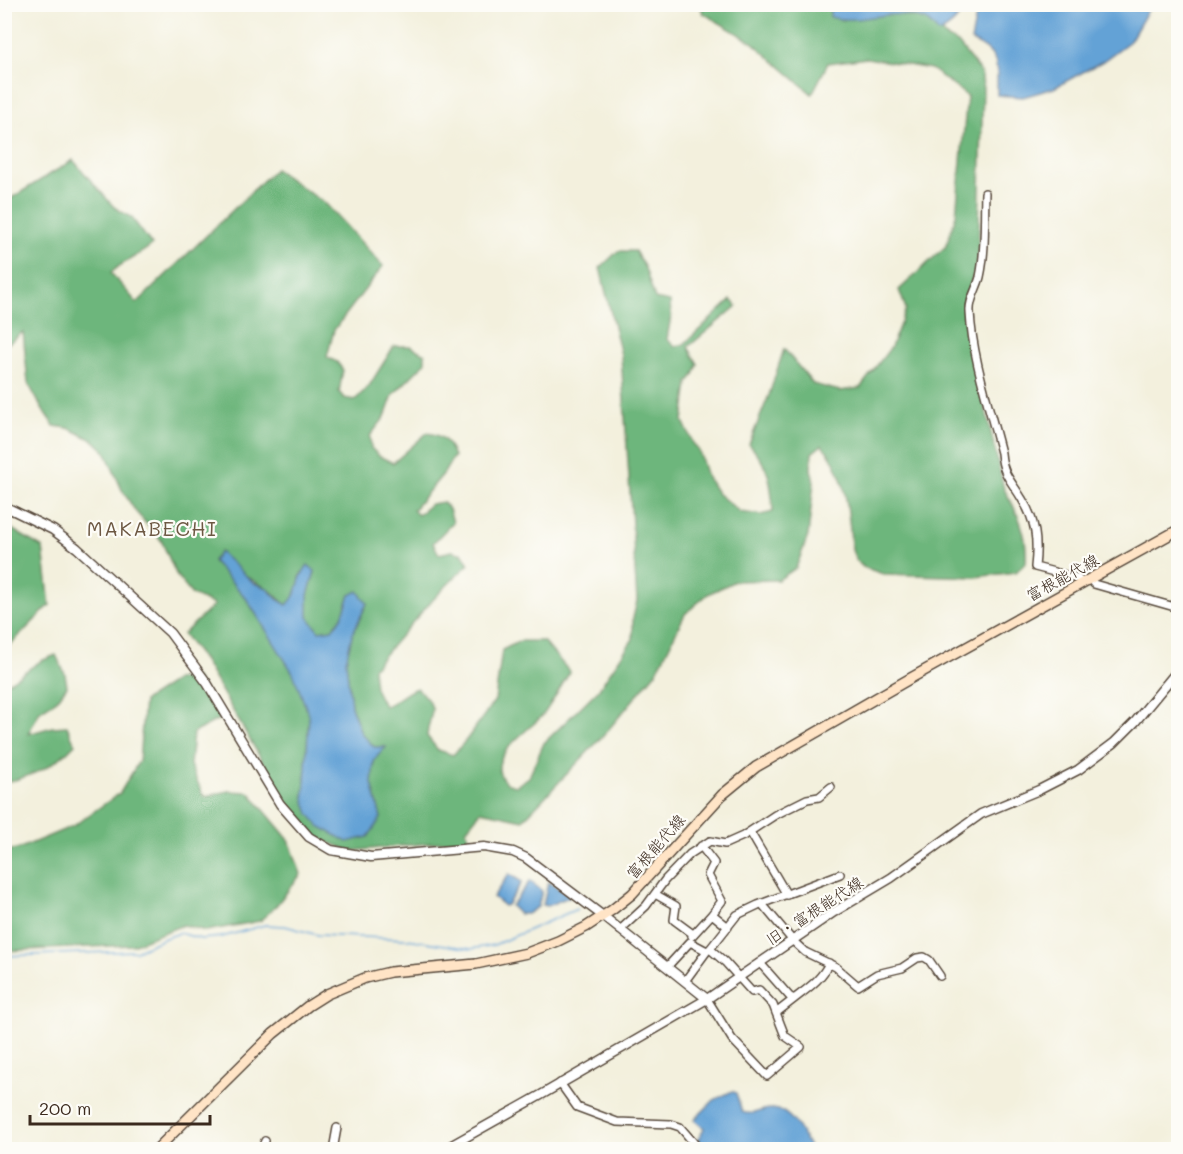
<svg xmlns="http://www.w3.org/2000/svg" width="1183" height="1154" font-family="Mali,'Klee One',sans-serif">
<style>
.forest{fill:#6db67c;stroke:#54704d;stroke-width:1.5;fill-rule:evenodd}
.water{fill:#64a2d6;stroke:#50667a;stroke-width:1.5}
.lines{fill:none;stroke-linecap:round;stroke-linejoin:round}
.stream{stroke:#64a2d6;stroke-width:1.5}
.minor-casing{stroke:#57483b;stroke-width:10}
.tertiary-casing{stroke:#57483b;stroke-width:11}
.secondary-casing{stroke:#57483b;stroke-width:12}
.minor{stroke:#fff;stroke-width:7}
.tertiary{stroke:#fff;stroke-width:8}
.secondary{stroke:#ffe4c6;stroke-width:9}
.labels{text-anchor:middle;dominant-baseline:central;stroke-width:4.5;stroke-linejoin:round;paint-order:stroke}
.street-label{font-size:16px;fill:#3b2a1e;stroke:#fdfcf7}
.quarter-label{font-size:20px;letter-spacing:1.5px;fill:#6d5843;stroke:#fdfcf7}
</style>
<rect width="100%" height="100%" fill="#fdfcf7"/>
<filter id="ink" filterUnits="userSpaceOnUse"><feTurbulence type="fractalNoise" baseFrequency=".0167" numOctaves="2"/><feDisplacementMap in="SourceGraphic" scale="12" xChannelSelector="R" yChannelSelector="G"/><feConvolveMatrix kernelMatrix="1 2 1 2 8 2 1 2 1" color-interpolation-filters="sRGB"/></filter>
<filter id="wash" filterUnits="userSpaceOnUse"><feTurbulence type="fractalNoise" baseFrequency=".008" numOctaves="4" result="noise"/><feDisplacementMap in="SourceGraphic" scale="24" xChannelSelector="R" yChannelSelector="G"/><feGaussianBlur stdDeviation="1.35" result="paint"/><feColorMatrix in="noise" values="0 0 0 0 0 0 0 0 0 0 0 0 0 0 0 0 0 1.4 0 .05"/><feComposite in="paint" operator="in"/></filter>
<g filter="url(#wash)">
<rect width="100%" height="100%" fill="#f3f0dd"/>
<path class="forest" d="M700,5H855L830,9L841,20L894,13L927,20L946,37L958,43L978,69L982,76L983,89L978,260L963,310L1004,489C1018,513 1028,534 1026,562L1016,572L975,577L883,574L863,567L856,560L852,550C848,515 848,472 822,445L812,453L811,469L814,482L808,536L796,568L778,580L735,581L708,594L685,614L657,671L604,735L523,820L481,811L466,830L470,839L351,851L317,838L289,807L204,661L183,634L214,605L192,595L177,576L161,540L136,512L122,490L105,451L93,440L68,428L54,426L43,410L28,383L23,332L5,346V202L73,160L114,207L132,218L152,245C139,256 123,261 111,273L137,303L275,169L326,204L383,266L334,330L327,357L337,362L343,370L339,392L344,398L355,400L369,386L394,346H410L425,354V363L393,395L385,417L370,436L371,448L379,456L393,463L427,433C444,435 448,442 454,456L444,473L413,510L418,515L431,504L443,502L449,509L453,522L433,543L439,554L452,551L463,554L469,564C434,596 404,632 373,668L375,688L384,706C394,705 404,692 417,688C442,713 429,709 427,736L438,750L453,755L467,739L495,700L502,650L520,641H543L570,672C561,686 553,702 543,715C531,729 489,754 501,776C504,783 509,785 516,786L529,777L544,743L598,690L633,639V618L637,601L621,355L600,268L618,251H635L645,268L655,299L670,302L671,316L667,339L675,347L684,344L731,300L737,306L688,347L698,364L694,375L688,383L683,421L694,445L699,451L707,477L717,493L740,512L761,515L773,512C771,480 770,468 749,444L769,395L784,349L813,384L840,391L860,388L891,347L906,309L899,290L946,246L956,215L967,96L931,69L867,58L828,63L812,94L752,42L703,13ZM220,552C235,568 246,577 265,587C273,591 278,600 287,605L296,595L301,574L309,566L315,572L308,595V618L319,631L332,629L342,617L350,595L367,603L352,635L346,661L351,706L361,733L374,747H385L374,760L372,783L381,818L304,798L309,716L294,673L246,598L213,561Z
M5,525L43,548L50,605L5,650Z
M56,655L65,674L67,686L57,700L40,711L28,734L52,727L67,726L75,744C54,767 34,775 5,783V685L41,661Z
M194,676L223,717L193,733L190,765L204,797L228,791L249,792L289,840L301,874L275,907L260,921L206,931L183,925L132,945L5,951L4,851L18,849L73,826L120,793L139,761L144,701L176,680Z"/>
<path class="water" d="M855,4H963V5C960,19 952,26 939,33C935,29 930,22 925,20C891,5 861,26 830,17V9Z
M978,5V4L1151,5L1130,41L1103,61L1054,88L1023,97L997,95C997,66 1001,53 971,41Z
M220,552L254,583L267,588L277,599L287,605C302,590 295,580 308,565L315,571L308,595V617L319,631L332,629L342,617L350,595L358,591L367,603L352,635L346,661L351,706L361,733L374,747H386L374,760L372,783L381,818L368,837L347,842L319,826L309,814L304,799L309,716L293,673L246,598L213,561Z
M509,874L522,882L507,905L504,906L493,897Z
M530,881L542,891L538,907L527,914H519L511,906Z
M548,882L569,895V897L547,906L543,905Z
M732,1091L736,1093L742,1112C756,1116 759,1109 771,1109C791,1108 803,1135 810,1149H709L698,1140L704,1128L694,1120L714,1100Z"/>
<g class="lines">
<path class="stream" d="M4,956L136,951L165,938L180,933L201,939L222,937L265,925L285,926L318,935L407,939L471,949L494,945L577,909"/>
</g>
</g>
<g filter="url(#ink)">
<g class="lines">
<defs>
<path id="minor" d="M985,193C984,220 986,250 980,277C977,289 969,299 970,312C972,357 990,409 1001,453C1003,476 1011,480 1022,499C1036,521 1038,541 1035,567L1077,578L1082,583
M1090,579L1094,584L1178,608
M750,832L787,895
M701,846L714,863L708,875L722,901L712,914
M655,894L676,906L674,920L693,934
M762,904L793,941L805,952L836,967L858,986L877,974L902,968L917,958L924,957L929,960L940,976
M620,930L646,906L665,880L690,854L710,841L725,844L743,836L775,815L807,799L819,797L831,787
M692,936L712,914L728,927
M710,949L737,915L758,905L840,874
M760,963L790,997L794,999C808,988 822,979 829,963
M667,967L690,942L707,951L710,949L725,962L752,992L759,990L773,1005L785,1036L801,1047L767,1076L732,1039L707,999
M685,981L707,951
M776,1013L794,999
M560,1083L577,1107L617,1122L671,1124L680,1127L700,1150
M261,1150L265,1141
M333,1150L337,1128"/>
<path id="tertiary" d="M4,506L53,530L77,548L170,633L207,683L280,804L309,837L331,850L371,857L484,847L513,852L526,858L603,916L707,999
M443,1150L541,1095L707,999L834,912L891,878L981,814L1039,790L1078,770L1114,743L1135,722L1178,670"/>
<path id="secondary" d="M156,1150L273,1034L308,1006L327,994L365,978L390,972L476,964L527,953L558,941L586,927L612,910L632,894L722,795L756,767L911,678L1178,530"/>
</defs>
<use href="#minor" class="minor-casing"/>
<use href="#tertiary" class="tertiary-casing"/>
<use href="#secondary" class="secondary-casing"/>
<use href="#minor" class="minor"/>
<use href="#tertiary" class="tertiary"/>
<use href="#secondary" class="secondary"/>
</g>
</g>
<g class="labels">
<g class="street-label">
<text transform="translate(1062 577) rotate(-29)">富根能代線</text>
<text transform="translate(655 846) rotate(-49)">富根能代線</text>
<text transform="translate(814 910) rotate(-33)">旧・富根能代線</text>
</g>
<g class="quarter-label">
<text x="152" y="528">MAKABECHI</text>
</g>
</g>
<rect width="1183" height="1154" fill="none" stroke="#fdfcf7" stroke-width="24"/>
<path d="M30 1115v9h180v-9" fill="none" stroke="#3b2a1e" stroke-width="3"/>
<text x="39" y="1115" font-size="18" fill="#3b2a1e" stroke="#fdfcf7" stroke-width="4.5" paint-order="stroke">200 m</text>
</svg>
